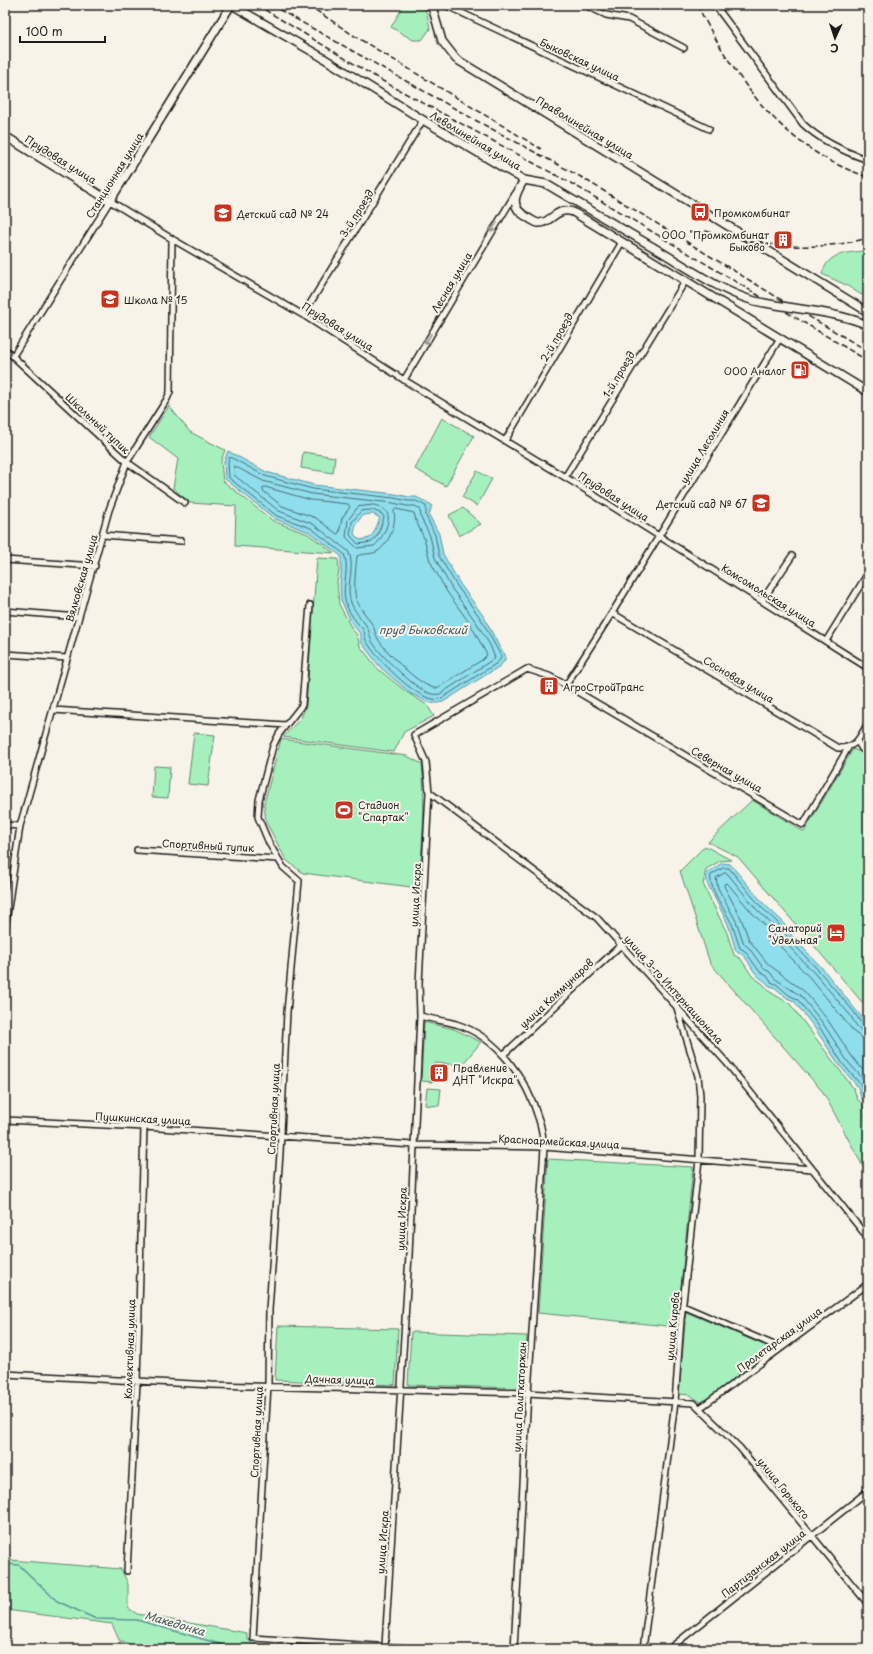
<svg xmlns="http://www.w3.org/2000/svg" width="873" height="1654" font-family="'Playpen Sans',sans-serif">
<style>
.green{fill:#a6f0be;stroke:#61866d}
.water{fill:#8fdeed;stroke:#619099;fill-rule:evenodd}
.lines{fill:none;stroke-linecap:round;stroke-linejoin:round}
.shore{stroke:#4a6a70;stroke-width:1}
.stream{stroke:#619099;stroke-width:1.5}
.minor-casing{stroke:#1c1c1c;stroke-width:8}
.secondary-casing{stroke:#1c1c1c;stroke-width:10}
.minor{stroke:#f7f3e8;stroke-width:5}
.secondary{stroke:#f7f3e8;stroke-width:7}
.rail{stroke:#1c1c1c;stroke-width:1.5;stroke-dasharray:6 3;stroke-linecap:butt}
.secondary-bridge-casing{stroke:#1c1c1c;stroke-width:10;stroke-linecap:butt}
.secondary-bridge{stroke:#f7f3e8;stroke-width:7}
.oneway{stroke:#94928c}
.labels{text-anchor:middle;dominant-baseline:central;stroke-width:4;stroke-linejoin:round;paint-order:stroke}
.street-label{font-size:10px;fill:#1c1c1c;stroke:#f7f3e8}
.poi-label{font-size:10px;fill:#1c1c1c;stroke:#f7f3e8;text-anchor:start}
.water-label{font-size:11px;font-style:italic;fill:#3e565b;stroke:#f7f3e8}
</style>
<rect width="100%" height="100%" fill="#f7f3e8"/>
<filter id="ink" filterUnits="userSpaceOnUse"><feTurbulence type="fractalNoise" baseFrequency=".025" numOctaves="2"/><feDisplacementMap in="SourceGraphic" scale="8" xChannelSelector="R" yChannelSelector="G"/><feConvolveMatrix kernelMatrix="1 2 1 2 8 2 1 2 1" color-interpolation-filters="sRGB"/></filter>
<g filter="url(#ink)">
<path class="green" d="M404,5C427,5 426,7 430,29L422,40H413L391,27Z
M868,250V296L860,294L846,285L822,274C829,250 849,254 868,250Z
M169,406L190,432L225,450L221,461L223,481L273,521L308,534L334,553L235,546L236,506L190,503L173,488L178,459L149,437Z
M442,418L474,436L446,486L415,469Z
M303,452L335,457L333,473L301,468Z
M477,471L492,479L477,506L462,497Z
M463,508L481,524L459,536L449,515Z
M317,558L338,559L339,570L337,582L339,604L352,629L357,635L360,646L378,669L405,691L427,705L434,716L404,732L394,752L283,737L301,718L306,706Z
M194,733L215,735L208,786L188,784Z
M281,739L407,756L422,764C426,807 422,845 419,888L303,873L286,860L266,822L264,804Z
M853,749L868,755V1009L738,857L708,842L752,800L804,832Z
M154,766L170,767L168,798L152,797Z
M705,846L731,860L720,861L706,869L703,884L727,933L734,955L741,959L752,976L763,984L770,992L790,1004L854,1089L857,1099L863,1104L866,1126L868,1129V1176L823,1092L710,963L680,871Z
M424,1022L454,1029L481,1042L462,1065L435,1063L432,1082L421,1081Z
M427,1088L441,1089L439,1106L425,1105Z
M548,1159L693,1167L677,1327L538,1313Z
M686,1312L773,1349L702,1403L690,1395L679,1394Z
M278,1326L398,1329L395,1385L275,1380Z
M411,1332L527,1336L524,1388L408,1385Z
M10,1560L121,1569L128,1584V1608L137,1614L247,1633V1639L253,1644L330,1649H143L119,1640L112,1624L6,1610Z"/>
<path class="water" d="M228,451L266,472L314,485L395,494L409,497H416L432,505L429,515L439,534L443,554L447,561L460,584L484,617L501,650L505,654V660L500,666L443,702C424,706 426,699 411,694L380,667L361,642V635L351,622L341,600L340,584L341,574V556L309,532L275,519L225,479L224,462ZM373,514L380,518L374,532L370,538L360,540L354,534L356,524L363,515Z
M722,863L730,864L764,904L782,921L791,935L822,968L868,1025V1105L861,1098L858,1087L840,1066L814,1027L800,1009L794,1001L787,998L774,987L769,986C764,979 761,980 757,975C749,967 748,955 736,951L728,924L706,881L707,873Z"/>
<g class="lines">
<path class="shore" d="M232,458L265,476L313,489L394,498L408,501H416L426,506V516L435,535L439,556L457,586L481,619L501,656V658L497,663L442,698C439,699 436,700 433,699C414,697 377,659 367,642C364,638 366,633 362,628C355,621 347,610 345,600C342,585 350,568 344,554L311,528L277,516L229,478L228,463L229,458Z
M234,466L263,481L312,494L393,503L407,506H415L420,509L421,518L430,536L435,558L452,589L476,622L490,645L495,658L440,694C435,695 432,694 428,693C415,688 376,652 371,639C369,635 370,632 367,627C362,618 352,610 350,599C346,584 356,565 348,551L313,524L279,511L234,475Z
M265,487L311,500L348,504L350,507L342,518L339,533L337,534L316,518L282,506L263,491V488Z
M374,505C378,506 385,508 387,513C392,521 381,541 374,546L357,548L346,537L348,520L358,507Z
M396,509L414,513L416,521L424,538L430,561L447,592L471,625L487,655L482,660L437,688C423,690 385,651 378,639C375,634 375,629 372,624C367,616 360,609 356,599C353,589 356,567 357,556C363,553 372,555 378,551C389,544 397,523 394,511Z
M373,510L382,514L384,517L378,534L372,542L358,544L350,535L352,522L361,511Z
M868,1027L864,1026L860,1021L854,1012L819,971L788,938L778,923L761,907L729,868H723L711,875C708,887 726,912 732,924C735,932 737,940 740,948L745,951L760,972L767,976L771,982L776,984L789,995L797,999L818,1025L843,1064L861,1085L864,1095L868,1098
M868,1032L862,1031L856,1025L850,1015L816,975L784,941L775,927L757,910L727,873H724L716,878L718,888L736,921L744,944L749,948L764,969L770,972L774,978L801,996L822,1022L848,1062L866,1082L868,1090
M868,1038L861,1037L855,1033L811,979L779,945L770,930L753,914L728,884L725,883L724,886L741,918L749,940L768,964L805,992L827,1019L853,1058L868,1076"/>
<path class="stream" d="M5,1564L19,1565L57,1601L96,1619L137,1620L237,1649"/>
<defs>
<path id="minor" d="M445,5L709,129
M585,5L606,15L629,19L684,48
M715,5L803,124C821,141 845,152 868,160
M303,315L423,120
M5,349L127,462L185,503
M13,356L110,201L172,239L303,315L404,380L578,485L868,668
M404,380L515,194
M505,441L622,242
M565,477L686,280
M103,535L181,541
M5,560L95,566
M762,601L792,556
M310,605L302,705L279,734L273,746L259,800L258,817L269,843L283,867L299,881L287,1012L280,1153L269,1310L268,1385L253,1638L423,1649
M5,611L79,617
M612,613L838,748C857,748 859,738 868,723
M826,641L868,573
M5,654L67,658
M566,685L612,613L780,338
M53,710L286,725
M857,741L862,749L868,751
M429,792L597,918L726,1062L868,1238
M5,825L20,826
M137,850L278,859
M5,929L20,826L109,510L127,462L167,399L170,392L172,239
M420,1016C431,1019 444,1021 456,1024C498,1037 527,1079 539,1120C542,1128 543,1138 544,1147L528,1393L514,1649
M503,1055L622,944
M5,1120L144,1127L413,1145L544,1147L812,1169
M683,1306L781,1348
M5,1374L212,1385L528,1393L694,1403L740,1448L868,1604
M700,1408L868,1284
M127,1571L137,1382L144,1127
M385,1646L409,1255L420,1016L419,983L429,792L426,762L414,735L527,669L549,676L566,685L803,825L848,748
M643,1649L675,1402L681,1320L699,1160L700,1096L698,1076L677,1008
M669,1649L868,1491"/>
<path id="secondary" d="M232,5L320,56L423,120L524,180L546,184L653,247
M429,5L433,10L442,41L456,59L868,312
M5,136L110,201L231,5
M524,180C516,193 508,207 527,217C530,219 534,222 538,223C551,224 556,206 573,212L868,392"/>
</defs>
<use href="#minor" class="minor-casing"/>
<use href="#secondary" class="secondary-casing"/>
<use href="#minor" class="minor"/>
<use href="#secondary" class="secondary"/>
<path class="rail" d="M257,5L379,79L576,186L868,361
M271,5L477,121L581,177L798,310L868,351
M308,5L353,35L541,149
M697,5C737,81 782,149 868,177
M705,231C759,246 813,253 868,238"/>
<defs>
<path id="secondary-bridge" d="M653,247C684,265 721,292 755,301C793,310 832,310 868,325"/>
</defs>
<use href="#secondary-bridge" class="secondary-bridge-casing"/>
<use href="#secondary-bridge" class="secondary-bridge"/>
</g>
<defs><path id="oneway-shaft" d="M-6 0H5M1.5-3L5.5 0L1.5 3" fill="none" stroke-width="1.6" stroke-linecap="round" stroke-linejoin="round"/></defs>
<g class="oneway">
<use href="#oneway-shaft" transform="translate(494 227) rotate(120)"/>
<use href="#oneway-shaft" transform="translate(428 339) rotate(121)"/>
</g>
</g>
<defs>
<symbol id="bus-square" viewBox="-11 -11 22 22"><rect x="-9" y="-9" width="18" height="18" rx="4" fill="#c8321e" stroke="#f7f3e8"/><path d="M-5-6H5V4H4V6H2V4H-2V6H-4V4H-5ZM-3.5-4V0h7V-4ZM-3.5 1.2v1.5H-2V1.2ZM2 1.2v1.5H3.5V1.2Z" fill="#fff"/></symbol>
<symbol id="school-square" viewBox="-11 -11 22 22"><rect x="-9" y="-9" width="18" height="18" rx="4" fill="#c8321e" stroke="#f7f3e8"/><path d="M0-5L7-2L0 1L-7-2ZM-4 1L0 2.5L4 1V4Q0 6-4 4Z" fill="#fff"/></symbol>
<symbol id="building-square" viewBox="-11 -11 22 22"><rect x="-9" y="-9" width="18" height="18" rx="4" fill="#c8321e" stroke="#f7f3e8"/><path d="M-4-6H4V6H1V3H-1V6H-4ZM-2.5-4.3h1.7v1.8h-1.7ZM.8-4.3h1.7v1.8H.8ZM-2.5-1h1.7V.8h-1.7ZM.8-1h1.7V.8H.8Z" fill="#fff"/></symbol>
<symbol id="fuel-square" viewBox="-11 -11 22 22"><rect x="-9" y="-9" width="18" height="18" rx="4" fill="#c8321e" stroke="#f7f3e8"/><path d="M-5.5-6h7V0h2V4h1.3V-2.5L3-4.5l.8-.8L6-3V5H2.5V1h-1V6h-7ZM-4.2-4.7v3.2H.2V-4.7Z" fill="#fff"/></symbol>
<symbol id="stadium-square" viewBox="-11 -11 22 22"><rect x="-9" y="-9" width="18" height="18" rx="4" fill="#c8321e" stroke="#f7f3e8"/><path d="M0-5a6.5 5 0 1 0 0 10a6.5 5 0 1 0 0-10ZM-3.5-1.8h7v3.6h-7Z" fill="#fff"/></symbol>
<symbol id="hotel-square" viewBox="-11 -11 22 22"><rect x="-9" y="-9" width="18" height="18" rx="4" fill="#c8321e" stroke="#f7f3e8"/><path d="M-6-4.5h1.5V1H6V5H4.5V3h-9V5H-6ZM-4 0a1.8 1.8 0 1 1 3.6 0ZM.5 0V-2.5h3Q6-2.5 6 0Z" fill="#fff"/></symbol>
</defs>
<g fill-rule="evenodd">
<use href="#bus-square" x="689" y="201" width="22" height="22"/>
<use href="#school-square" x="212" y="202" width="22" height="22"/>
<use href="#building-square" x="772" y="229" width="22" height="22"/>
<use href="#school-square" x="99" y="288" width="22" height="22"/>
<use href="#fuel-square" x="789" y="359" width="22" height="22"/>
<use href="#school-square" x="750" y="492" width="22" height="22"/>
<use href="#building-square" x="538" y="675" width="22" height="22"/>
<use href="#stadium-square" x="333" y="799" width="22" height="22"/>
<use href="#hotel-square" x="825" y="922" width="22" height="22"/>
<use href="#building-square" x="428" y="1062" width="22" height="22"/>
</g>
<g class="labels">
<g class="street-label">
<text transform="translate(580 59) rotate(25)">Быковская улица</text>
<text transform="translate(585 127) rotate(31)">Праволинейная улица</text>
<text transform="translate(476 140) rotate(31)">Леволинейная улица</text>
<text transform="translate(61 159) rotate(32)">Прудовая улица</text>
<text transform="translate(114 175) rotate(-58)">Станционная улица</text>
<text transform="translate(356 213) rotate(-58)">3-й проезд</text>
<text transform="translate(451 282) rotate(-59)">Лесная улица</text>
<text transform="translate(338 326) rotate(32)">Прудовая улица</text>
<text transform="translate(556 337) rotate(-60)">2-й проезд</text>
<text transform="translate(618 374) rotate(-59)">1-й проезд</text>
<text transform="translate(98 423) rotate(43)">Школьный тупик</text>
<text transform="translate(704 446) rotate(-59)">улица Лесолиния</text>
<text transform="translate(614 496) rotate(33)">Прудовая улица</text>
<text transform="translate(81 578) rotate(-74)">Вялковская улица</text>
<text transform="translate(769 595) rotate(32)">Комсомольская улица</text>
<text transform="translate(739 679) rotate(31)">Сосновая улица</text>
<text transform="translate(727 769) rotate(30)">Северная улица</text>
<text transform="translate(208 845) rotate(3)">Спортивный тупик</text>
<text transform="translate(415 895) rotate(-87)">улица Искра</text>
<text transform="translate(674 989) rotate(48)">улица 3-го Интернационала</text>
<text transform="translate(556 993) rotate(-43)">улица Коммунаров</text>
<text transform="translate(273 1109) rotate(-87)">Спортивная улица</text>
<text transform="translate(143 1118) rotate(3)">Пушкинская улица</text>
<text transform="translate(559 1141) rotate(3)">Красноармейская улица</text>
<text transform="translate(401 1219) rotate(-88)">улица Искра</text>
<text transform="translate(672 1326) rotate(-85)">улица Кирова</text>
<text transform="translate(779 1339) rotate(-36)">Пролетарская улица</text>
<text transform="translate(129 1349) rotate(-88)">Коллективная улица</text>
<text transform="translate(340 1379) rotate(2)">Дачная улица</text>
<text transform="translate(519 1397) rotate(-87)">улица Политкаторжан</text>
<text transform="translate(256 1432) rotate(-87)">Спортивная улица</text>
<text transform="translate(784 1488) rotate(51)">улица Горького</text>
<text transform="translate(382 1542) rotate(-86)">улица Искра</text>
<text transform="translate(763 1563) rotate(-38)">Партизанская улица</text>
</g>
<g class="poi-label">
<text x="714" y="212">Промкомбинат</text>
<text x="237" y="213">Детский сад № 24</text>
<text x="769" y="234" text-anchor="end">ООО "Промкомбинат<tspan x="769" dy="12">Быково"</tspan></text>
<text x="124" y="299">Школа № 15</text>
<text x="786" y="370" text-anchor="end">ООО Аналог</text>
<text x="747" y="503" text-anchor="end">Детский сад № 67</text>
<text x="563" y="686">АгроСтройТранс</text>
<text x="358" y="804">Стадион<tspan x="358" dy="12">"Спартак"</tspan></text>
<text x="822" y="927" text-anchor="end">Санаторий<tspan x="822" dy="12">"Удельная"</tspan></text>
<text x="453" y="1067">Правление<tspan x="453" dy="12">ДНТ "Искра"</tspan></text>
</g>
<g class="water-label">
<text x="423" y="629">пруд Быковский</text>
<text transform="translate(175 1623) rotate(16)">Македонка</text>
</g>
</g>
<rect width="873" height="1654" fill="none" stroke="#f7f3e8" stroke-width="20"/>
<rect x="10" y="10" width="853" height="1634" fill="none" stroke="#1c1c1c" stroke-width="1.5" filter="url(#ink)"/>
<g transform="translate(835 38) rotate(183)" stroke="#f7f3e8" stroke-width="3" paint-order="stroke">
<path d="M0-3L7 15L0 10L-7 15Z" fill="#1c1c1c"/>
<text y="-6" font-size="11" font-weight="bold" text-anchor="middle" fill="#1c1c1c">С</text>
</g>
<path d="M20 36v6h85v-6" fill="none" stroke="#1c1c1c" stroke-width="2"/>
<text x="26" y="36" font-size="12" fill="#1c1c1c" stroke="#f7f3e8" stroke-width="3" paint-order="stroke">100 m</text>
</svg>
